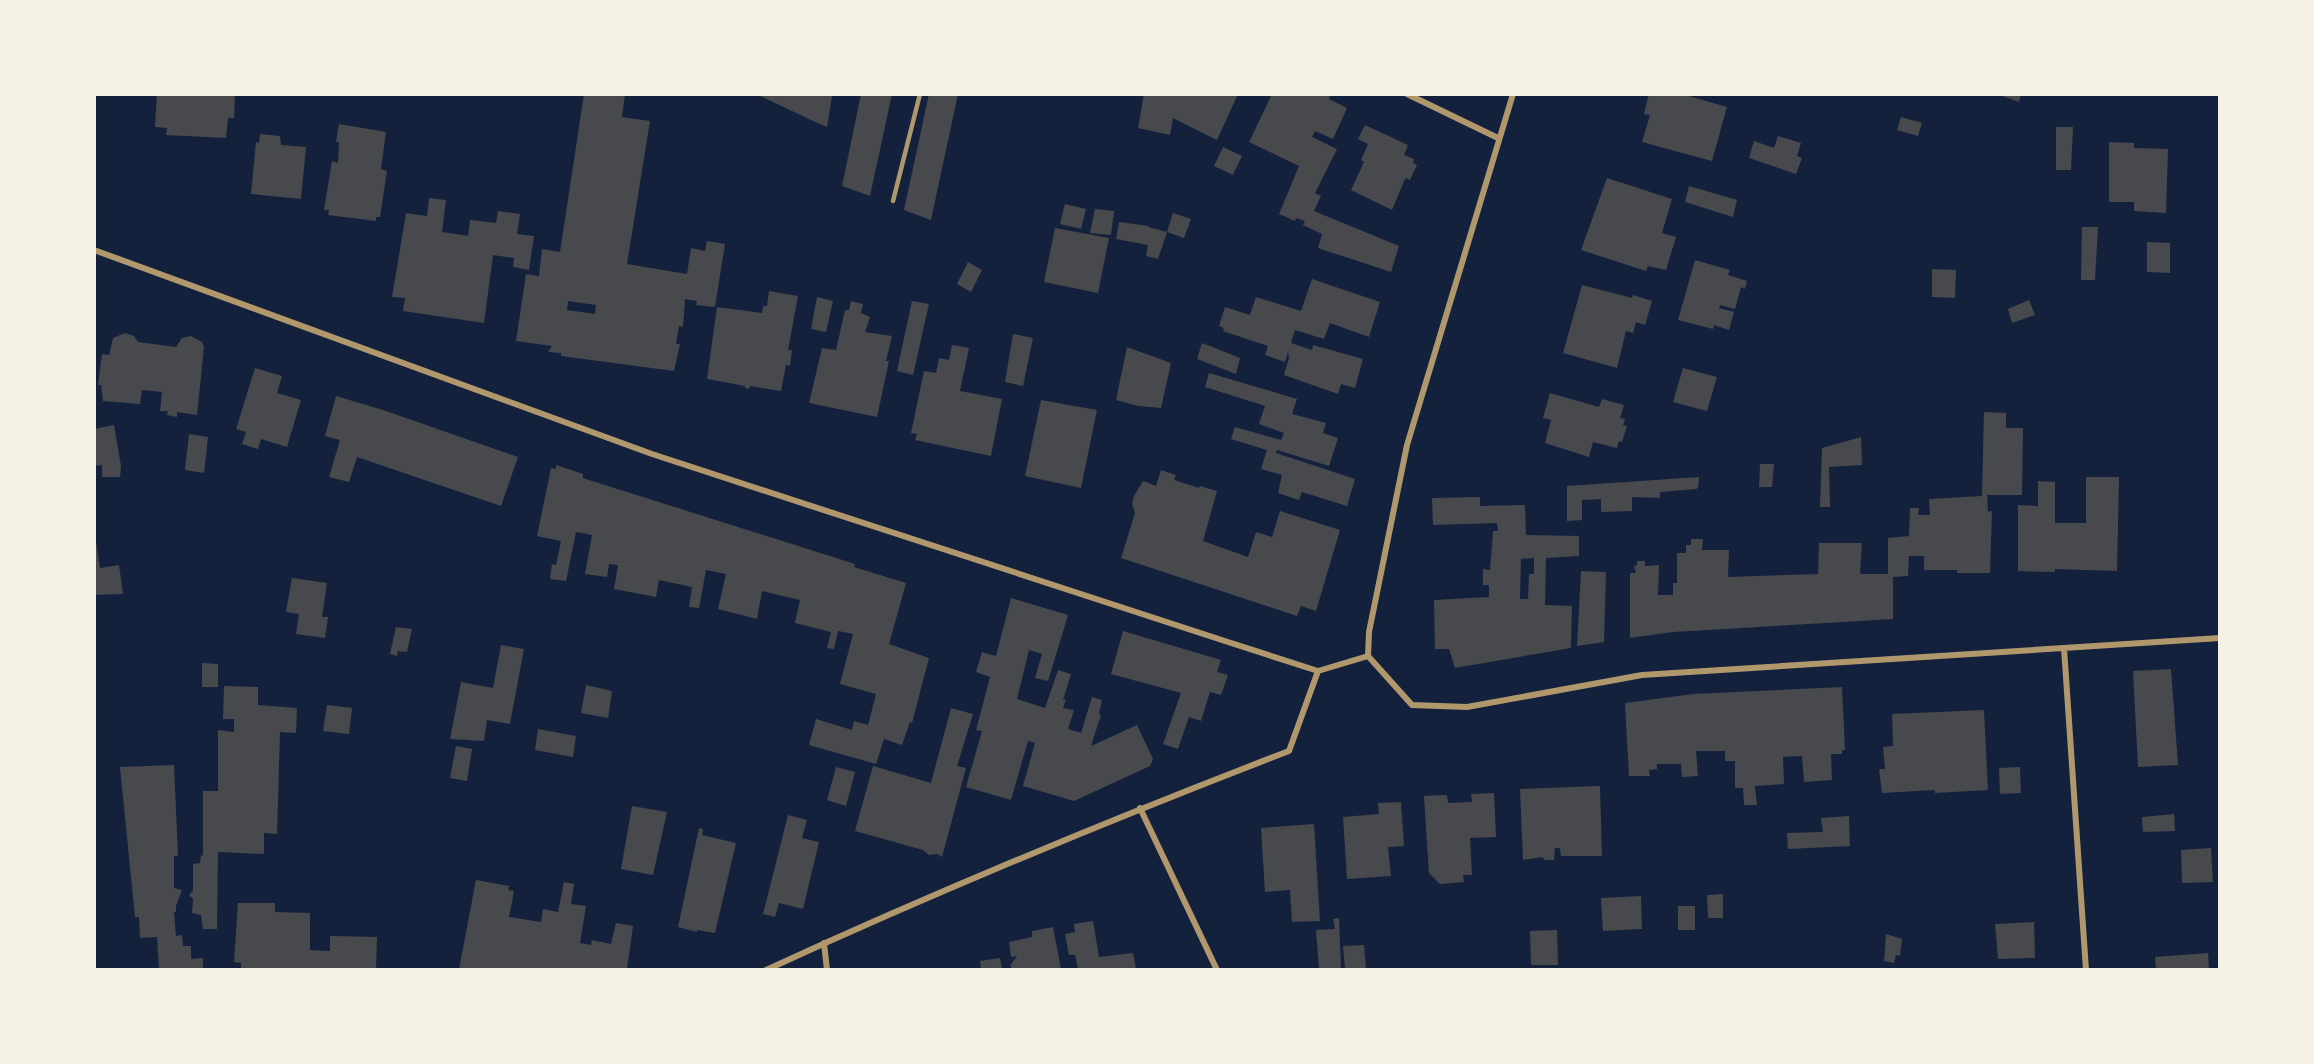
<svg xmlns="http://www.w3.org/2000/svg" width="2314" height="1064" font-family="'PT Serif',serif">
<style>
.building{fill:#48494c;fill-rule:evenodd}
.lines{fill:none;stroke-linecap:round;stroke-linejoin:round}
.service{stroke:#b1986c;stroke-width:4.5}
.minor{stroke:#b1986c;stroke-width:6}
</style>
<rect width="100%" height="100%" fill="#14213d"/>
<path class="building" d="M157,94H235L234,118H228L226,138L166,135L167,128L155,127Z
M584,94H625L622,117L650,121L627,264L687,274L691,248L705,251L707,241L725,244L715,307L696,305L697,301L685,299L683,327L679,326L676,344H680L674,371L561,356V353L548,352L552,346L516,341L526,274L539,276L542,249L560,252ZM568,301L596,305L595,314L567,310Z
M756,94L832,96L827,127L811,120Z
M861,94H892L870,196L842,186Z
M929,94H958L931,220L904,210Z
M1144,94H1238L1217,140L1173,118L1170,135L1138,128Z
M1272,94H1331L1329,99L1347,108L1333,139L1315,131L1312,137L1337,149L1315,193L1321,196L1314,211L1399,246L1391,272L1318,248L1322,234L1303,225L1305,221L1296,218L1295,221L1279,214L1299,166L1249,142Z
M1649,94H1682L1727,107L1712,161L1642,142L1650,115L1644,114Z
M1997,94H2021L2019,102Z
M1901,117L1922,123L1918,136L1897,130Z
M339,124L386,132L381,169L387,171L380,217H376V221L328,215L329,210H324L332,161L338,163L339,142H336Z
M1365,125L1408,145L1404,155L1414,159L1413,163L1417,165L1410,180L1406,178L1404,181L1392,210L1351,190L1364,162L1361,160L1368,144L1358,139Z
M2056,127H2073L2071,170H2056Z
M260,134L280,136L281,145L306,147L301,199L251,194L256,142L259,143Z
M1778,136L1801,143L1797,156L1802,158L1796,174L1749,158L1754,141L1774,148Z
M2109,142L2134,143V148L2168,149L2166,213L2134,211V202H2109Z
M1223,147L1242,156L1233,175L1214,166Z
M1607,178L1672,199L1662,233L1676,237L1666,270L1648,266L1646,271L1581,250Z
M1689,186L1737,200L1733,217L1685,202Z
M429,198L446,200L442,232L468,236L470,220L496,223L498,211L520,214L517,234L534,236L529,270L513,267L514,258L493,255L484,323L403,311L405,298L392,297L406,213L427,216Z
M1065,204L1086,209L1081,229L1060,224Z
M1095,209L1114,211L1111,235L1090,233Z
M1173,213L1191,219L1184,238L1167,232Z
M1119,222L1149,226L1148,227L1167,232L1158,259L1146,256L1148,245L1116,239Z
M2082,227H2098L2095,280H2081Z
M1055,228L1109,238L1098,293L1044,282Z
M2147,242L2170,243V273L2147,272Z
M1695,260L1730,270L1728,275L1747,281L1745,289L1741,287L1735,309L1720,305L1719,308L1734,312L1729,330L1714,325L1713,329L1678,320Z
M968,262L982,270L971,292L957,284Z
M1932,269L1956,270L1955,298L1932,297Z
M1312,279L1380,302L1369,337L1330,323L1324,339L1295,330L1291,343L1312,350L1313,345L1363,359L1355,388L1341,384L1338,394L1284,375L1289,358L1288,352L1285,362L1265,355L1268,346L1223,331L1224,328L1219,326L1225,307L1250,315L1256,297L1301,311Z
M1582,285L1632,298L1633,295L1652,301L1645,325L1636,322L1633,333L1626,331L1617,368L1563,353Z
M769,291L798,296L788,350H792L790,366L786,365L781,391L750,386L749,389L745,388V386L707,379L717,307L762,313L763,306H767Z
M817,297L833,301L826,332L811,329Z
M2029,300L2035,315L2012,323L2008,309Z
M851,301L863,304L861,313L870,317L865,332L892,336L886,361H889L877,417L809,403L822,348L836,350L845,310H849Z
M912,301L929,304L913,375L897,371Z
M125,333L134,336L138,342L168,346L176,347L182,338L191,336L202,342L204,347L197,415L177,412V417L167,415L168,411H160L162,392L142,390L140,404L103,401L101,385H98L102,354L109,355L113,338Z
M1013,334L1033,338L1023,386L1005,382Z
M1202,343L1240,358L1236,374L1197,359Z
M952,345L969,348L960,391L1002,399L991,456L915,440L917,434L911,433L924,371L936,373L939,358L949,360Z
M1127,347L1171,363L1161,408L1138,406L1116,400Z
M255,368L282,376L277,393L301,400L287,447L261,439L258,449L242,444L246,432L236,429Z
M1683,368L1717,377L1707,411L1673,402Z
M1209,373L1297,399L1292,414L1326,423L1323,433L1338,438L1329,466L1277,450L1276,453L1355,479L1347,506L1302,492L1299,500L1278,493L1282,475L1261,469L1267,450L1231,439L1235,427L1281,440L1284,433L1259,424L1265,406L1205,387Z
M1550,393L1599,407L1602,399L1624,405L1620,418L1625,419L1623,425L1627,426L1622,442L1619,441L1617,448L1593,442L1589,457L1545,443L1551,420L1543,418Z
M336,396L383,410L518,457L501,506L357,457L349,482L329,477L340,440L325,436Z
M1041,400L1097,410L1081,488L1025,476Z
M1984,412L2006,413V428H2023L2022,495H1987L1988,512L1992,511L1990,573H1957V570H1924V556H1909L1908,576L1893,577V619L1673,632L1630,638V573H1636L1634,566L1637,565V561H1645V566L1659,565L1658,595H1673V583H1677V553H1686V545H1691V539H1703L1702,550H1729L1728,577L1818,574L1819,543H1862L1860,574H1888V538L1909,536L1910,508H1919L1918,515H1930L1929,499L1982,496Z
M114,425L121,466L120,477H102V465L94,466V429Z
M189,434L208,437L204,473L185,470Z
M1861,437L1862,465L1829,467L1830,507H1820L1822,448Z
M1760,464H1774L1772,487H1759Z
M556,465L583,474V478L586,479L855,564L854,567L906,583L889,644L929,658L912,723L910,722L902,745L884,739L876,764L809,745L816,719L852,730L854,721L868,725L876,694L840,684L853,634L838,631L834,649L827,648L831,632L795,623L800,600L762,591L757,619L718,609L726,574L706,570L699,608L689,607L692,587L659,580L656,597L614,589L618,565L609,564L607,577L585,574L592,535L576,532L566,581L550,579L552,564L556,565L561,541L537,536L551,468L556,469Z
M1161,470L1176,475L1174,480L1199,488L1200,486L1217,491L1203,541L1248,557L1256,532L1272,537L1280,511L1340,530L1316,611L1301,606L1297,616L1121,558L1135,513L1132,504L1134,496L1143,481L1156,486Z
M1699,477L1698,488L1696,489L1660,492V498L1632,497V511L1601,512V499L1582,500V520L1567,521V486Z
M2086,477H2119L2117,571L2055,569V572L2018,571V505L2038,506V481L2055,482V523H2086Z
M1480,497V506L1525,505L1526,535L1579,536V556L1546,558L1545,605L1572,606L1571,648L1455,668L1449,649H1435L1434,600L1489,597V585H1483V569L1490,570L1493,531H1498L1497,523L1433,525L1432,498ZM1534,558V574H1529L1528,599H1520L1521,559Z
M94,528L100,568L119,565L123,594L94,595Z
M1581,571L1606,572L1604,642L1577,646Z
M292,578L327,583L322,617H328L325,638L296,634L299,614L286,612Z
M1011,598L1068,615L1048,681L1035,678L1042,654L1029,650L1017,699L1045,708L1058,670L1071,674L1063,700L1066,699L1063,708L1074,710L1068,729L1081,733L1092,697L1102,700L1099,714L1101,715L1091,746L1137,725L1153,759L1150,766L1074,801L1023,786L1035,743L1028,741L1011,800L966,787L982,731L976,730L990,677L976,672L982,652L996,656Z
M396,627L412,629L407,652L398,651L397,656L390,654Z
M1123,631L1221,660L1217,672L1228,675L1221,695L1210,692L1201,721L1189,717L1178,749L1163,744L1181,693L1111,674Z
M501,645L524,649L510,724L487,720L484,741L450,739L461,682L493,688Z
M202,663L218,664V687H202Z
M2171,669L2178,765L2138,767L2133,671Z
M586,685L612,691L608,718L581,713Z
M224,686L258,687V705L297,708L296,733L280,732L277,834L264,833V854L218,852L217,929H203L201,915L192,913L193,899L189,895L193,891V864L200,863L201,855L203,856V791H218V730L234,732V719H223Z
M1842,687L1845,750H1842V754H1831L1832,780L1804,782L1802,756L1783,757L1784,784L1755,786L1757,805H1744L1743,788H1735V761H1725V751H1696L1698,776L1682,777L1681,764H1657V769L1649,770L1650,776H1629L1625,703L1693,694Z
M327,705L352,708L349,734L323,731Z
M951,708L973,714L957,766L966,768L942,857L937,854L929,855L923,850L855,831L873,766L931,783Z
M1984,710L1988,790L1935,793V790L1882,793L1879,769H1885L1883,747L1893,746L1892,714Z
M538,729L576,736L573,757L535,750Z
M456,746L472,749L467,781L450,778Z
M174,765L178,856H174V888L182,890L176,906V912H174L176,936L182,935L183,946H191V959L203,958V969H159L157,937L140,938L139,917H135L120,767Z
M836,767L855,772L846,806L827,800Z
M2020,767L2021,793L2000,794L1999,768Z
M1600,786L1602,856H1561L1560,848H1555L1554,860H1544L1543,857L1523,860L1520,789Z
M1494,793L1496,837L1470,838L1472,875H1463L1464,882L1440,884L1429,873L1424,796L1447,795L1448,803L1472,802L1471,794Z
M1401,802L1404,846L1388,847L1391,876L1347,879L1343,817L1379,814L1378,803Z
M632,806L667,812L653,875L621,869Z
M2174,814L2175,831L2143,832L2142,817Z
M788,815L807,820L802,838L819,842L803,909L779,903L775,917L763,914Z
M1849,816L1850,846L1788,849L1787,833L1823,832L1821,818Z
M1314,824L1320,921L1292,922L1290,890L1265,892L1261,828Z
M699,828L703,829L702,835L736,843L715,933L697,930V932L678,927Z
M2211,848L2213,882L2182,883L2181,850Z
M476,880L509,886L508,890L514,891L509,917L541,922L543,909L558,912L564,882L574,884L571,904L586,906L580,943L591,945L592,940L611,944L616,923L633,926L627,969H459Z
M1723,894V918H1708L1707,895Z
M1641,896L1642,929L1603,931L1601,898Z
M238,903H275V912L310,913V950L330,951V936L377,937L376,969H241V963L234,962Z
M1678,906H1695V930H1678Z
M1339,918L1341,969H1319L1316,930L1335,929L1333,919Z
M1093,921L1099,957L1133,953L1136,969H1078L1075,955H1069L1065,934L1075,932L1074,924Z
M2034,922L2035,958L1998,959L1995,924Z
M1053,927L1061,969H1013L1010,966L1017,956L1011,957L1009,942L1032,937V931Z
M1557,930L1558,965H1531L1530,931Z
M1886,934L1902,939L1900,956L1896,955L1894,963L1884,961Z
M1364,945L1366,969H1345L1343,946Z
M2208,953L2209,969H2156L2155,957Z
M1000,958L1002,969H981L980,961Z"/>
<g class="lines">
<path class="service" d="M893,201L920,94"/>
<path class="minor" d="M1407,94L1498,138
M94,250L652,454L1228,642L1318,671L1368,656
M2064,648L2086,970
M1368,656L1412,705L1467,707L1642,675L2220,638
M1368,656L1369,632L1407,445L1513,94
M1140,808L1217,970
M824,943L827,970
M766,970C938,891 1112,819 1289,751L1318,671"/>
</g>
<rect width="2314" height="1064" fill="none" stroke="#f6f1e7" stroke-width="192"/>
</svg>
